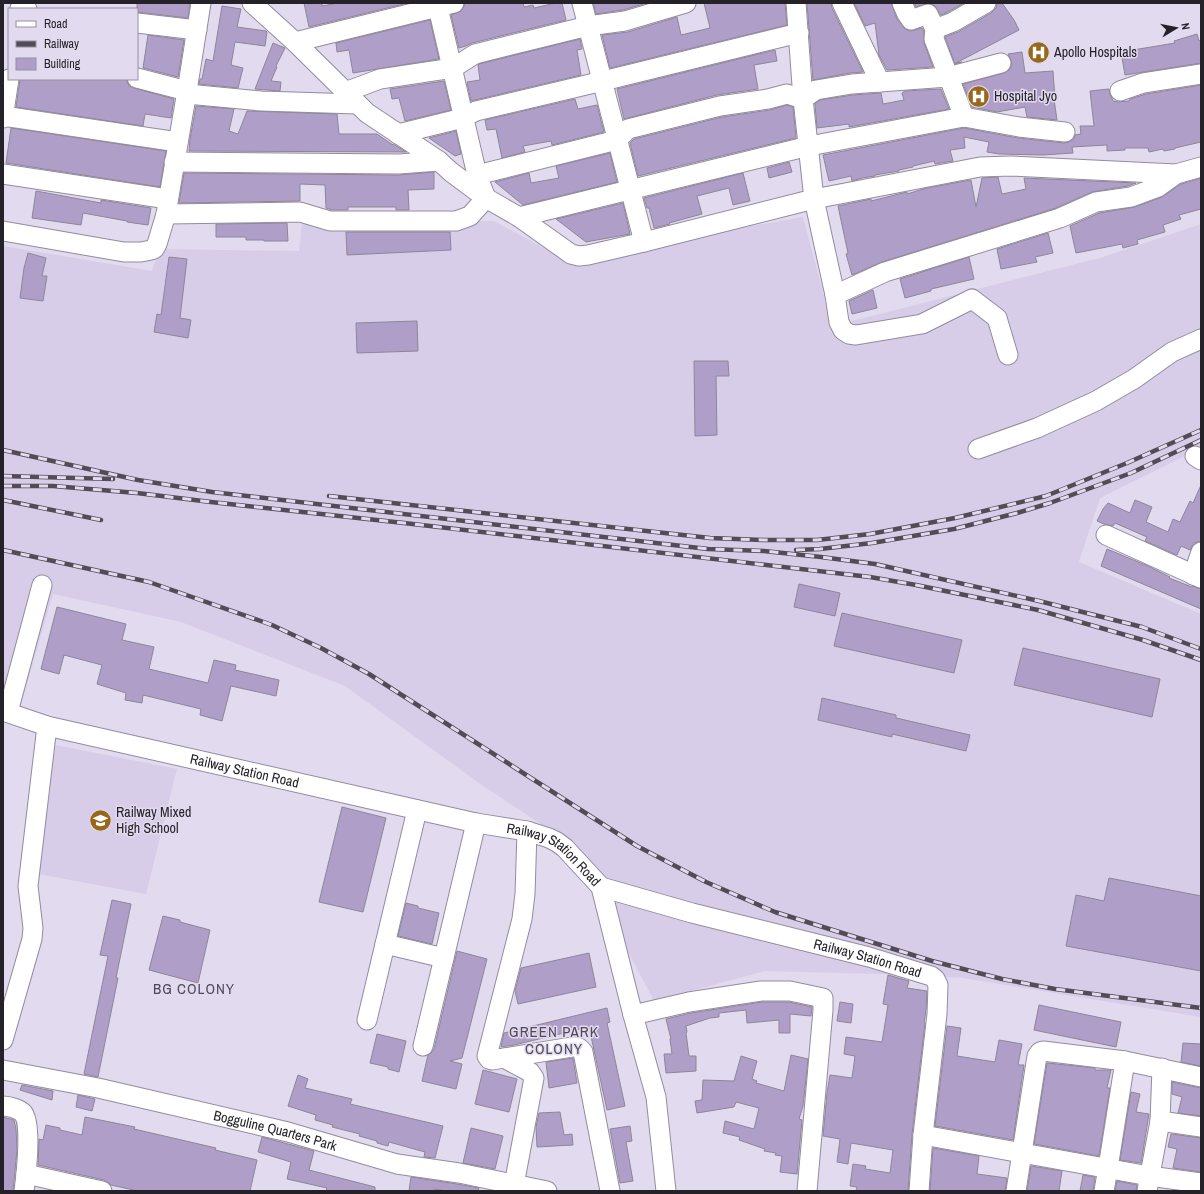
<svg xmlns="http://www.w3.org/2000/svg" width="1204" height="1194" font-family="'Archivo Narrow',sans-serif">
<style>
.built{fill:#d8cde9}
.building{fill:#af9fc8;stroke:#8d8698}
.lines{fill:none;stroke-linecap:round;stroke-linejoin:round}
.minor-casing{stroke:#938b9e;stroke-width:21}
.minor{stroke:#fff;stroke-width:19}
.rail-casing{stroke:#514c56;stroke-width:4.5}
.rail{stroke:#e2daee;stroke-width:3;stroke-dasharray:9;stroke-linecap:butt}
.labels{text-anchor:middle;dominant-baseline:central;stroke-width:3;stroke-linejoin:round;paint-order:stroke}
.poi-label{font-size:14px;fill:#242128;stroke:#e2daee;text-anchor:start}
.street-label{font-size:14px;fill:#242128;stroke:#e2daee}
.neighbourhood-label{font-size:15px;letter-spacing:1px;fill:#4f4959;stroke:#e2daee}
</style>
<rect width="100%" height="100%" fill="#e2daee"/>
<path class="built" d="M803,217L832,326L1103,257L1201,224V448L1100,498L1079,562L1201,614V1017L963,978L881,974L765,971L654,1001L572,845L479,783L345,686L181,622L53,594L20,708L3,704V246L152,271L159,249L299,251L302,221H494L570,262L740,228Z
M56,745L177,769L146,894L27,872Z"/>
<path class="building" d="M137,3H190L188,18L137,12Z
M304,3H322V6L338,3H408L309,27Z
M465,3H523L524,7L533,5L534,8L556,3H562L566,20L472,43L466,46L459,48L451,15L461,11L464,6Z
M593,3H647L623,10L596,14Z
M704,3H785L787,25L610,68L602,35L628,32L677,17L681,35L710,28Z
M807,3H831L832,8L863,72L850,73L813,80Z
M854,3H891L897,19L905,29L910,31L922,28L924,31V43L933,67L887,70L879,55L875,23L865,26Z
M914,3H964L948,12L941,15L934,5L929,3L916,7Z
M997,3H1002L1014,20L1019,30L956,63L962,62L955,64L945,37L958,32L991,13L996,8Z
M222,6L241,9L237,27L266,31L267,32L265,46L235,42L231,65L243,68L238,88L199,84L200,79H202L206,59L213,61Z
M430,20L439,59L353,73L349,50L337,52L336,43Z
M1197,34L1199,41L1201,40V63L1125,75L1121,52L1175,43L1174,41Z
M148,35L184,40L178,77L143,68Z
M580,39L582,49L577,50L581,75L471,101L467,82L480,80L478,65L479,64Z
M273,43L285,48L276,66L277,67L271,81L281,82L280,91L255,89Z
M775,50L777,61L754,65L758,89L717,95L624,119L617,89Z
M1022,52L1025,73L1053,71L1055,99H1054L1057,120L1027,117L1025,107L997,112L972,107L963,84L1004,73L1009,70L1012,66L1011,60L1008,54Z
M20,79H126L129,86L134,88L174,99L171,118L145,114L143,126L16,107Z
M444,81L451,110L405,121L399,98L392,99L390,89Z
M1201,85V142L1175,148V149L1164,151L1163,149L1149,152L1148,148H1125V150L1107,151V145L1072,147L1073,153L1043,155L999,154L987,152L989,142L964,137L965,148L950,150L953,161L935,164L934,161L913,166V167L899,170V171L875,175V176L862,178L852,181L851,176L829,181L823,155L964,128L1018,138L1064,143L1069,142L1074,139L1075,135L1081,134L1080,126H1094L1090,91L1109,89L1110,94L1113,101L1118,102L1129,101L1130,99L1146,94Z
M941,89L949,109L849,127V124L817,128L815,104L820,100L853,95L881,93L883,104L904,100L902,93L905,91Z
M575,99L578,109L597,105L604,132L552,145L551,141L523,146L525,152L502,158L496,129L487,130L485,120Z
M787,105L793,107L796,138L638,176L630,143L634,139L722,117L770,110Z
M196,106L234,109L229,131L238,134L247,111L337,114L339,134H377L393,145V144L406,152L189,151L190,139Z
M11,128L166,151L160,187L6,163Z
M456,131L461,154L455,156L429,138Z
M610,153L617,182L523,205L495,182L529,173L531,183L559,178L556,166Z
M789,162L792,172L769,178L767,168Z
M434,172V189L408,190L409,210H396V207H348V210H332L326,208L325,185L300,184V201L179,203L184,173L399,175Z
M743,173L750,201L733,205L729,188L697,196L702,214L669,223L670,224L654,228L649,208H647L644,198Z
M998,177L1002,194L1026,189L1024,178L1136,183L1128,186L1092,192L1056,208L882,262L852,275L846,254L848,253L838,206L871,199V201L907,192V194L927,188L971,180L976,207L982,178Z
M1201,178V209L1179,215L1181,219L1163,225L1165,232L1137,240L1138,244L1123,248L1122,244L1076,253L1070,226L1099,213L1135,207L1162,197L1181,184Z
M36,191L101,203V200L151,208L148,225L127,222V221L83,213L81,225L32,218Z
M623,203L630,234L586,242L556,219Z
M287,223L288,241H264V240H246V237H216V224Z
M346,232H450L451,250L347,255Z
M1048,233L1053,253L1035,257L1037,262L1001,269L997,249Z
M28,253L46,258L42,276H47L43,301L20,298L24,268Z
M169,257L187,259L180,318L191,320L188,338L154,332L157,314L161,315Z
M969,257L974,279L931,289V291L905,298L900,279Z
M873,290L877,308L852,314L849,301Z
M417,321L418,351L357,353L356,323Z
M694,361H728L729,376H716L717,435L695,436Z
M1201,485V541L1194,543L1190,550L1181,546L1177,555L1145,541L1147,537L1115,523L1113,526L1104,524L1097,521L1103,509L1108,503L1130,513L1135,500L1152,507L1146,522L1168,532L1173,519L1180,522L1190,501L1193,503Z
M1107,549L1148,566L1170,577L1169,578L1192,587L1193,586L1201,589V609L1101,566Z
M799,584L840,593L835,616L794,607Z
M57,607L126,624L122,640L154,647L149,669L208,683L214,660L236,665L235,670L279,680L276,696L231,686L222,721L200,715L201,709L143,695L142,703L125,700L126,693L97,684L102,665L64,655L59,674L41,669Z
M842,613L962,640L954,673L834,646Z
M1023,648L1160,679L1152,717L1014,685Z
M822,698L896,715V718L970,735L966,751L892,734V737L818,720Z
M342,807L386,818L363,912L319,902Z
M1109,878L1201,896V971L1066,946L1076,895L1104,901Z
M112,900L131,904L116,978H118L98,1077L84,1074L108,956L100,955Z
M406,903L418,906V908L439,913L432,944L398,936Z
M163,916L180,920V922L210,930L198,983L149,970Z
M457,951L487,959L462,1058L450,1061L462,1064L456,1089L422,1081L428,1055L431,1053L434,1049Z
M589,953L596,987L518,1004L515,991L521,968Z
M888,975L909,981L907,988L927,991L926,1010L924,1023H925L912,1134L908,1191H856L857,1187L850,1186L853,1164L866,1166L865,1169L890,1173L893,1150L851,1143L848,1164L837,1162L840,1139L823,1136L827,1093L830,1075L852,1078L855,1056L844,1054L846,1037L882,1042L888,1005L883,1004Z
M762,1002H789L812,1007L811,1016L790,1014V1033H779V1020L747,1023L746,1010L719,1013V1017L710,1018L686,1026L687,1032L686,1033L689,1056H696V1071L666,1073L664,1054H672L670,1039H671L666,1019L691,1013Z
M840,1002L853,1004L851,1023L837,1021Z
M1039,1005L1121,1022L1116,1047L1034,1030Z
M607,1008L610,1022L607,1023L625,1106L607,1110L589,1027L514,1045L501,1047L504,1033Z
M947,1026L961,1028L957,1056L995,1062L999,1040L1022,1044L1018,1065H1024L1013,1140L935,1126Z
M377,1034L406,1041L399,1072L388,1069V1067L370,1063Z
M1183,1043L1201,1044V1066L1181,1062Z
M791,1055L808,1059L803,1106L799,1119L802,1120L797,1174L780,1172L782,1156L775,1155L776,1153L764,1151L765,1149L739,1140L740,1137L723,1133L725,1121L754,1129L759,1108L736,1102L734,1107L697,1113L695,1101L702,1100L703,1080L734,1081L741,1056L757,1061L752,1079L757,1081L756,1083L784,1091Z
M573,1058L577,1083L549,1088L546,1062Z
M1047,1063L1095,1068V1070H1111L1107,1088H1110L1099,1156L1034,1144Z
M483,1070L517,1079L509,1112L475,1104Z
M298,1075L308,1079L305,1088L352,1099L350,1104L443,1126L435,1158L424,1157L425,1152L389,1142L388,1146L377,1143V1141L359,1136L360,1134L332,1127L333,1125L315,1120L316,1115L288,1106Z
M1172,1082L1201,1088V1116L1178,1113L1182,1097L1172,1094Z
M22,1085L53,1091L52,1100L20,1090Z
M1131,1092L1140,1094L1136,1112L1149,1114L1141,1163L1120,1160Z
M78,1095L95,1099L92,1111L76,1107Z
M560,1112L564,1135L572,1134L573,1145L537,1147L536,1127L539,1113Z
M3,1117L14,1120L16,1129L17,1150L13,1191H3Z
M85,1117L135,1127L134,1129L216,1148L215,1150L257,1160L250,1191H138L111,1185L109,1183L104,1180L38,1165L39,1139L43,1140L46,1125L60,1128V1130L82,1135Z
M630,1126L632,1141L626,1142L633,1181L620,1183L610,1129Z
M471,1128L503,1136L495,1169L463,1163Z
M1171,1134L1201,1138V1172L1173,1168L1177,1149L1168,1147Z
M262,1137L314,1151L309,1170L375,1187V1191H326L327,1188L287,1179L291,1162L258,1152Z
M933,1148L979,1156L977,1174L1007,1178L1005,1191H930Z
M1031,1166L1062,1171L1059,1191H1027Z
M1083,1175L1095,1177L1093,1191H1080Z
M411,1177L457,1184L479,1188L478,1191H446L434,1189L433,1191H409Z
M1117,1181L1137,1185L1136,1191H1115Z"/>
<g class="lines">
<defs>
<g id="minor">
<path d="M252,3L295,42L367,113L439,161L451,172L486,198L519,217L571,254L579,256L588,255L644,242L814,199L980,167L1011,166L1176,174L1201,167"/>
<path d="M582,3L644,242"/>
<path d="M796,3L803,99L814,199L835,295L839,322L843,330L849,334L856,335L922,324L972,299L997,318L1008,355"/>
<path d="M842,3L880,82"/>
<path d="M902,3L907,14L911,20L928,14L935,29L934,39L964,117"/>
<path d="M20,8L27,9"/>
<path d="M137,23L197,30"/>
<path d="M935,29L953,22L986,3"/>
<path d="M295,42L454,3"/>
<path d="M137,78L187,91"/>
<path d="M1120,91L1143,83L1201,74"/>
<path d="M345,92L380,79L453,68L475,54L588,26L625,21L686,3"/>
<path d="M187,94L261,101L357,104"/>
<path d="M3,116L178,142"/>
<path d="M3,118L9,79"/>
<path d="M398,134L463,118L476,111L603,81L799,33"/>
<path d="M174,162L399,164L439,161"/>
<path d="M3,174L168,199"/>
<path d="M477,175L617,140L628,129L720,106L768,99L787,94L803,99L816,90L852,84L948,77L1001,63"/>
<path d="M166,214L300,212L330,221H456L470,216L486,198L477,175L437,3"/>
<path d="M519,217L809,146L964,117L1019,127L1065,132"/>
<path d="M3,231L124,252H141L151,250L154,249L157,244L166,214L187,91L201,3"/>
<path d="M835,295L885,272L1060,218L1096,202L1131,197L1158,187L1176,174"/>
<path d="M978,449L1037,428L1096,401L1134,379L1172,352L1201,339"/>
<path d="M1195,456L1201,460"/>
<path d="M1106,535L1201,578"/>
<path d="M1193,575L1201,552"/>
<path id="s1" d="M3,711L47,726L476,823L527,831L549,838L557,842L565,848L601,887L692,913L869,957L931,976L935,979L938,985L937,1014L923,1135L919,1191"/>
<path d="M8,712L42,585"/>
<path d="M527,831L525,894L522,919L487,1056L489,1059L492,1060L572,1047C578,1046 580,1048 583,1052L610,1191"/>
<path d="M601,887L633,1015L656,1097L666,1191"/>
<path d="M385,944L444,958"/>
<path d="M633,1015L689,1002L761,991H790L823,998V1010L807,1191"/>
<path d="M367,1020L417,810"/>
<path d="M3,1040L32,939L33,928L28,886L47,726"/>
<path d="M423,1046L476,823"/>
<path d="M504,1058L530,1072L534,1078L514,1185"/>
<path id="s2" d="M3,1070L98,1088L288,1132L397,1164L459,1173L547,1191"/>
<path d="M3,1106C9,1106 19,1109 23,1113C32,1124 26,1176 24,1191"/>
<path d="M1160,1121L1201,1127"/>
<path d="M923,1135L1149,1176L1201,1183"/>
<path d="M26,1174L102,1191"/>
<path d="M1016,1191L1037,1056L1040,1052L1043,1051L1125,1061"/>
<path d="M1104,1191L1108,1168L1125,1061L1201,1077"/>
<path d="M1147,1191L1160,1121L1162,1068"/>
</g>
</defs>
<use href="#minor" class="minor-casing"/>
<use href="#minor" class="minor"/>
<defs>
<path id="rail" d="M3,450L138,480L212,492L708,549L764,551L821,557L875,564L1039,601L1142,627L1201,649
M3,476L113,479
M3,486H53L137,493L211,502L404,523L870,577L916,585L1038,610L1143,640L1201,660
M329,496L710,538L763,540H817L870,534L955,518L1046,496L1127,463L1201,430
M3,500L101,520
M3,550L149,582L272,625L321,648L369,674L637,846L706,882L775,912L932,961L1002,979L1055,989L1201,1008
M796,550L820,549L872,543L954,529L1017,513L1050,503L1131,473L1201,440"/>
</defs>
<use href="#rail" class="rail-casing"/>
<use href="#rail" class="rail"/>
</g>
<defs>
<symbol id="hospital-disc" viewBox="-11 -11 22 22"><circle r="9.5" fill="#98671a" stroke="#e2daee"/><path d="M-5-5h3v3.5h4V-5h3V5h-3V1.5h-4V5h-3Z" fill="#fff"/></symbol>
<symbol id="school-disc" viewBox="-11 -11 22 22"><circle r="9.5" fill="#98671a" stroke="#e2daee"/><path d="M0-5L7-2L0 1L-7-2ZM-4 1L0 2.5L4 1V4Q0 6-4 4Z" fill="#fff"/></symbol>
</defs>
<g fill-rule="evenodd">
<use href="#hospital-disc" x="1026" y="40" width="25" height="25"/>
<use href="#hospital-disc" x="966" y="84" width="25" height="25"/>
<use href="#school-disc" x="88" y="808" width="25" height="25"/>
</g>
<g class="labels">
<g class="poi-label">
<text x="1054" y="52">Apollo Hospitals</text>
<text x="994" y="96">Hospital Jyo</text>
<text x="116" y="812">Railway Mixed<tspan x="116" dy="16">High School</tspan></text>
</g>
<g class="street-label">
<text stroke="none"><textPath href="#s1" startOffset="249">Railway Station Road</textPath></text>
<text stroke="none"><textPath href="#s1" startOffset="573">Railway Station Road</textPath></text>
<text stroke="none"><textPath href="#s1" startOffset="909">Railway Station Road</textPath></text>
<text stroke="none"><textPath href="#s2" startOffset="279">Bogguline Quarters Park</textPath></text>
</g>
<g class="neighbourhood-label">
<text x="194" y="988">BG COLONY</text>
<text x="554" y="1031">GREEN PARK<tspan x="554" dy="17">COLONY</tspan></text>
</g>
</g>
<rect width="1204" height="1194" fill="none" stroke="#242128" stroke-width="8"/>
<rect x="8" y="8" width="130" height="72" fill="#e2daee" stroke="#96909f"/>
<rect x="16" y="21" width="20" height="6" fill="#ffffff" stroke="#96909f"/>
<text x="44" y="28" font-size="12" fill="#242128">Road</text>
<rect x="16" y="41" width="20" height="6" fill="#514c56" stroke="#96909f"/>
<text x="44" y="48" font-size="12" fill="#242128">Railway</text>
<rect x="16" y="58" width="20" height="12" fill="#af9fc8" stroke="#96909f"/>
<text x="44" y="68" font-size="12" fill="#242128">Building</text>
<g transform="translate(1176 28) rotate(80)" stroke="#e2daee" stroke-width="3" paint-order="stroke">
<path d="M0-3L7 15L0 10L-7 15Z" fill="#242128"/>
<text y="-6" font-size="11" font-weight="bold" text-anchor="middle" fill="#242128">N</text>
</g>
</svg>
